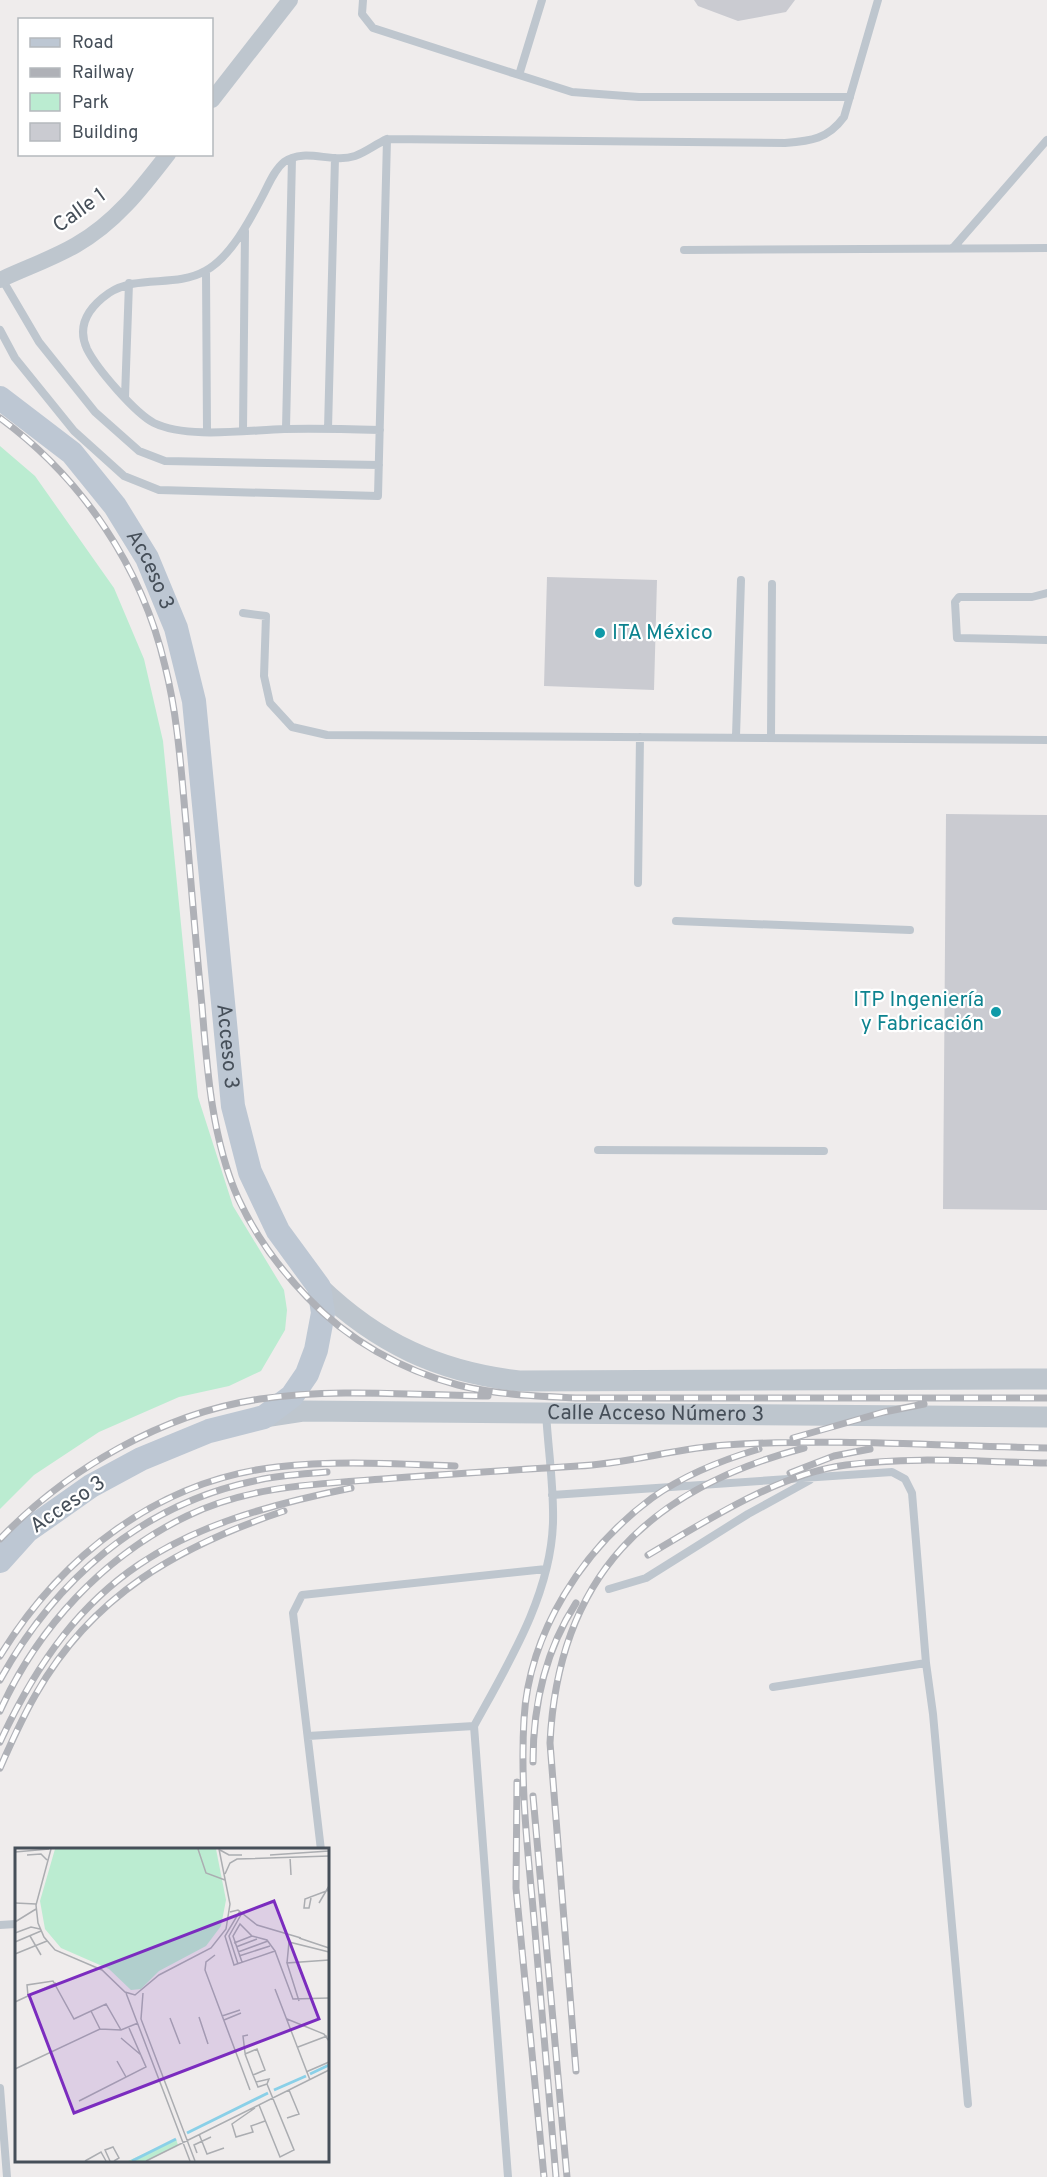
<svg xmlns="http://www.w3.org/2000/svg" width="1047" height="2177" font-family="Overpass,sans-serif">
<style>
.green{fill:#bbecd1}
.building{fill:#cacbd1}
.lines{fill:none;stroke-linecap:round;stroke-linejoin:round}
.service{stroke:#bec6ce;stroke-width:8}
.minor{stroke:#bec6ce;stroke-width:16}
.tertiary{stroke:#bec6ce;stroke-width:21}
.secondary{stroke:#bdc7d3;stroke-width:24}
.rail-casing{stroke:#afb1b7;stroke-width:7}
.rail{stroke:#fff;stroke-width:4.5;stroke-dasharray:14;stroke-linecap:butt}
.culture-dot{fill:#0f9aa8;stroke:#fff;stroke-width:2}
.labels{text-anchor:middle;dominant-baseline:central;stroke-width:4.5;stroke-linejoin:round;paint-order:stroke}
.street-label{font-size:21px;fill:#464f59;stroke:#fff}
.culture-label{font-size:21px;fill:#0d838f;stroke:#fff;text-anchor:start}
.inset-river{fill:none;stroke:#8ad0e8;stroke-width:3}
.inset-road{fill:none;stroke:#abadb1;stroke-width:1.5}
.view{fill:#7b2cbf;fill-opacity:0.15;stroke:#7b2cbf;stroke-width:3}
.inset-edge{fill:none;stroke:#464f59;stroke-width:3}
</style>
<rect width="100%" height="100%" fill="#efecec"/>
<path class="green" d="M0,446L35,476L114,588L144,659L163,741L198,1097L233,1206L284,1290L287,1310L285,1330L261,1371L229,1386L179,1397L99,1432L34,1475L0,1509Z"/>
<path class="building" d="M694,0H795L786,12L738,21L698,6Z
M547,577L657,580L654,690L544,686Z
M946,814L1047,815V1210L943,1209Z"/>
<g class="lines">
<path class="service" d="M363,0L362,14L373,28L519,75
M542,0L519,75L572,92L639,97H850
M953,248L1047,140
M684,250L1047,248
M206,271L207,431
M2,279L39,342L95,412L139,451L165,461L379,465
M0,330L15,358L74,431L124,476L159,490L378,496L387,139L785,143C811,141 828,139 844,117L878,0
M125,397L129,283
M286,429L292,158
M328,429L335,158
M380,430C348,429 316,428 284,429C248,430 187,439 154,423C135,413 97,369 87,349C76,325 89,307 109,293C138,274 175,288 205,271C230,258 250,220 262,197C268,186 274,170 284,162C305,147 332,164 355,156C366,152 376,144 387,139
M243,431L245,231
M1047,593L1032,597H959L955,602L957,638L1047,640
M243,613L266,616L264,676L270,703L292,727L327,735L1047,740
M736,736L741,580
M771,737L772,584
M638,883L640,737
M676,921L910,930
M598,1150L824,1151
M552,1495L892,1472L905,1479L912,1493L926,1663L933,1714L968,2104
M609,1589L646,1578L748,1514L810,1480
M773,1687L926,1663
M308,1736L474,1726
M321,1850L293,1613L302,1595L546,1569
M0,1925L16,1924
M0,2088L7,2177
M508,2177L474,1726C508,1664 551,1595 553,1522C554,1486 548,1449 546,1412"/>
<path class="minor" d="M212,100L290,0
M0,280C25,268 52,259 76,245C115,223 141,189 168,154"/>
<g class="tertiary">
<path d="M319,1287C377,1343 439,1372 519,1381L1047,1379"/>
<path id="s1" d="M264,1417L303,1411L1047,1417"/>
</g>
<path class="secondary" id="s2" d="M0,398L72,453L115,506L147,558L176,628L194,701L233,1106L250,1172L278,1231L319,1287L323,1313L316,1350L307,1374L292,1396L264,1417L209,1431L141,1459L91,1486L27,1531L0,1561"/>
<defs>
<path id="rail" d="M0,418C82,478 142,567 165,666C178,717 181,770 186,823C191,884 196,945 202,1006C207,1070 212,1139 238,1198C255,1235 279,1268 307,1297C348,1340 401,1370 458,1385C497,1395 538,1396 578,1398
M572,1398H1047
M793,1438L884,1412L924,1404
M790,1473L834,1456L870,1449
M0,1539C67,1469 164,1413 260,1399C335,1388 412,1395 488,1396
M648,1555C706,1521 778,1474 846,1465C912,1456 981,1462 1047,1463
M0,1656C61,1556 159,1480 277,1467C336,1460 397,1464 455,1466
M0,1680C55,1580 141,1505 254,1481C278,1475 303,1474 327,1472
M0,1711C38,1627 104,1556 187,1516C249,1486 316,1484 383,1479C448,1474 513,1470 578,1466C627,1464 676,1448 726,1445C832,1438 940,1446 1047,1448
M0,1742C79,1572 174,1524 351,1488
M533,1762C533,1705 545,1651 576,1603
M0,1768C11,1743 22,1718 36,1694C92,1595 179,1546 284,1511
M517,1782L516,1888L544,2177
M533,1796L567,2177
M576,2071L550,1743C558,1577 648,1489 804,1448
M556,2177C549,2091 541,2005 534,1919C528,1853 520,1786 524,1719C529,1632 583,1549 652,1498C684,1475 722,1460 759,1449"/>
</defs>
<use href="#rail" class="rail-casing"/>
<use href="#rail" class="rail"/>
</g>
<g class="culture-dot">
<circle cx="600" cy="633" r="6"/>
<circle cx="996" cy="1012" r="6"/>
</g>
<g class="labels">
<g class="street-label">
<text transform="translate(80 211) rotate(-36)">Calle 1</text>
<text stroke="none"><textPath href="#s2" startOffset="232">Acceso 3</textPath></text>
<text stroke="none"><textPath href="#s2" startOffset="718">Acceso 3</textPath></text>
<text stroke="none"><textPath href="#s1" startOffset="392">Calle Acceso Número 3</textPath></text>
<text transform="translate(68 1505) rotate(-34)">Acceso 3</text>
</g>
<g class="culture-label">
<text x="612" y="633">ITA México</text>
<text x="984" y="1000" text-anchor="end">ITP Ingeniería<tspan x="984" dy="24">y Fabricación</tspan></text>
</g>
</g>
<g transform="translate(15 1848)">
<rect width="314" height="314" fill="#efecec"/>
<path d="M40,1H201L211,52L206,78L191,98L144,123L126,141L116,142L94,121L46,100L30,81L25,53ZM161,291L163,297L132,313H113Z" fill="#bbecd1"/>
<path class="inset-river" d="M295,226L314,217M259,242L291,228M172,285L253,245M117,313L161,291"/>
<path class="inset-road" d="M36,1L21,57L23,75L29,89L40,102L87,122L110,144L120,147L144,127L196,100L211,81L215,56L204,1M183,1L191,25L210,32M205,2L214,7H227M0,4L34,1M12,7L26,6L32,12M255,7L314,3M275,9L276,27M210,26L215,15L222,11L314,8M296,50L294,60H289L290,51L314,42M0,55L21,56M304,55L314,38M225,63L210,88L219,117L260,103L278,151L314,150M215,64L223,62L242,77L286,90M0,74L21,61M0,85L16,79L25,81M15,88L26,107M284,90L314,100M0,94L26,83M219,95L237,88M221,99L242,91M223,104L253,93M0,106L32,93M200,107L191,114L190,122L235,242M224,108L255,98M227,114L218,88L225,76L237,88L252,92L260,103M272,115L274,94L314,104M223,116L214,88L227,65M260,141L295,232M111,145L175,313M128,145L126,171L180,313M13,148L12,137L38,133L59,171L91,156L106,182M284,153L272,115L314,112M0,154L41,135M76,163L85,181M207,168L225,162M184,169L193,196M155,170L165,196M272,171L309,186L314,193M209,172L226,165M106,190L126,207M283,199L312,188M230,205L228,188L233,187M102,213L111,229M0,221L85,181L106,182L123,175M291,224L314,214M238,227L250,222L242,201L230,206L238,227L241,234M64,253L131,219L114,180M244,257L265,309L279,302L252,236L254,231L241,234L243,239L252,236M240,260L217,276L221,289L238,284L236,278L250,273M272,270L284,266L274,242M184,286L192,306L209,300M182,305L179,297L196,289M70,313L86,304L91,313M95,313L90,302L98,299L104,310L99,313M131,313L314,222"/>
<path class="view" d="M259,53L304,171L59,265L14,147Z"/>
<rect width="314" height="314" class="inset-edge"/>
</g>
<rect x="18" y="18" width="195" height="138" fill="#ffffff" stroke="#b5b9bd" stroke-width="1.5"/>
<rect x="30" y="38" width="30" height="9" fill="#bdc7d3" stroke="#b5b9bd" stroke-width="1.5"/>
<text x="72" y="48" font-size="18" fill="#464f59">Road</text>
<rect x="30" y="68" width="30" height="9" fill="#afb1b7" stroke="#b5b9bd" stroke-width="1.5"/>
<text x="72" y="78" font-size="18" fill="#464f59">Railway</text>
<rect x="30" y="93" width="30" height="18" fill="#bbecd1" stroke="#b5b9bd" stroke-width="1.5"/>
<text x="72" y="108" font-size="18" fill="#464f59">Park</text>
<rect x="30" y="123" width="30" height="18" fill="#cacbd1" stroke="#b5b9bd" stroke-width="1.5"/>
<text x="72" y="138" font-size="18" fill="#464f59">Building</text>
</svg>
